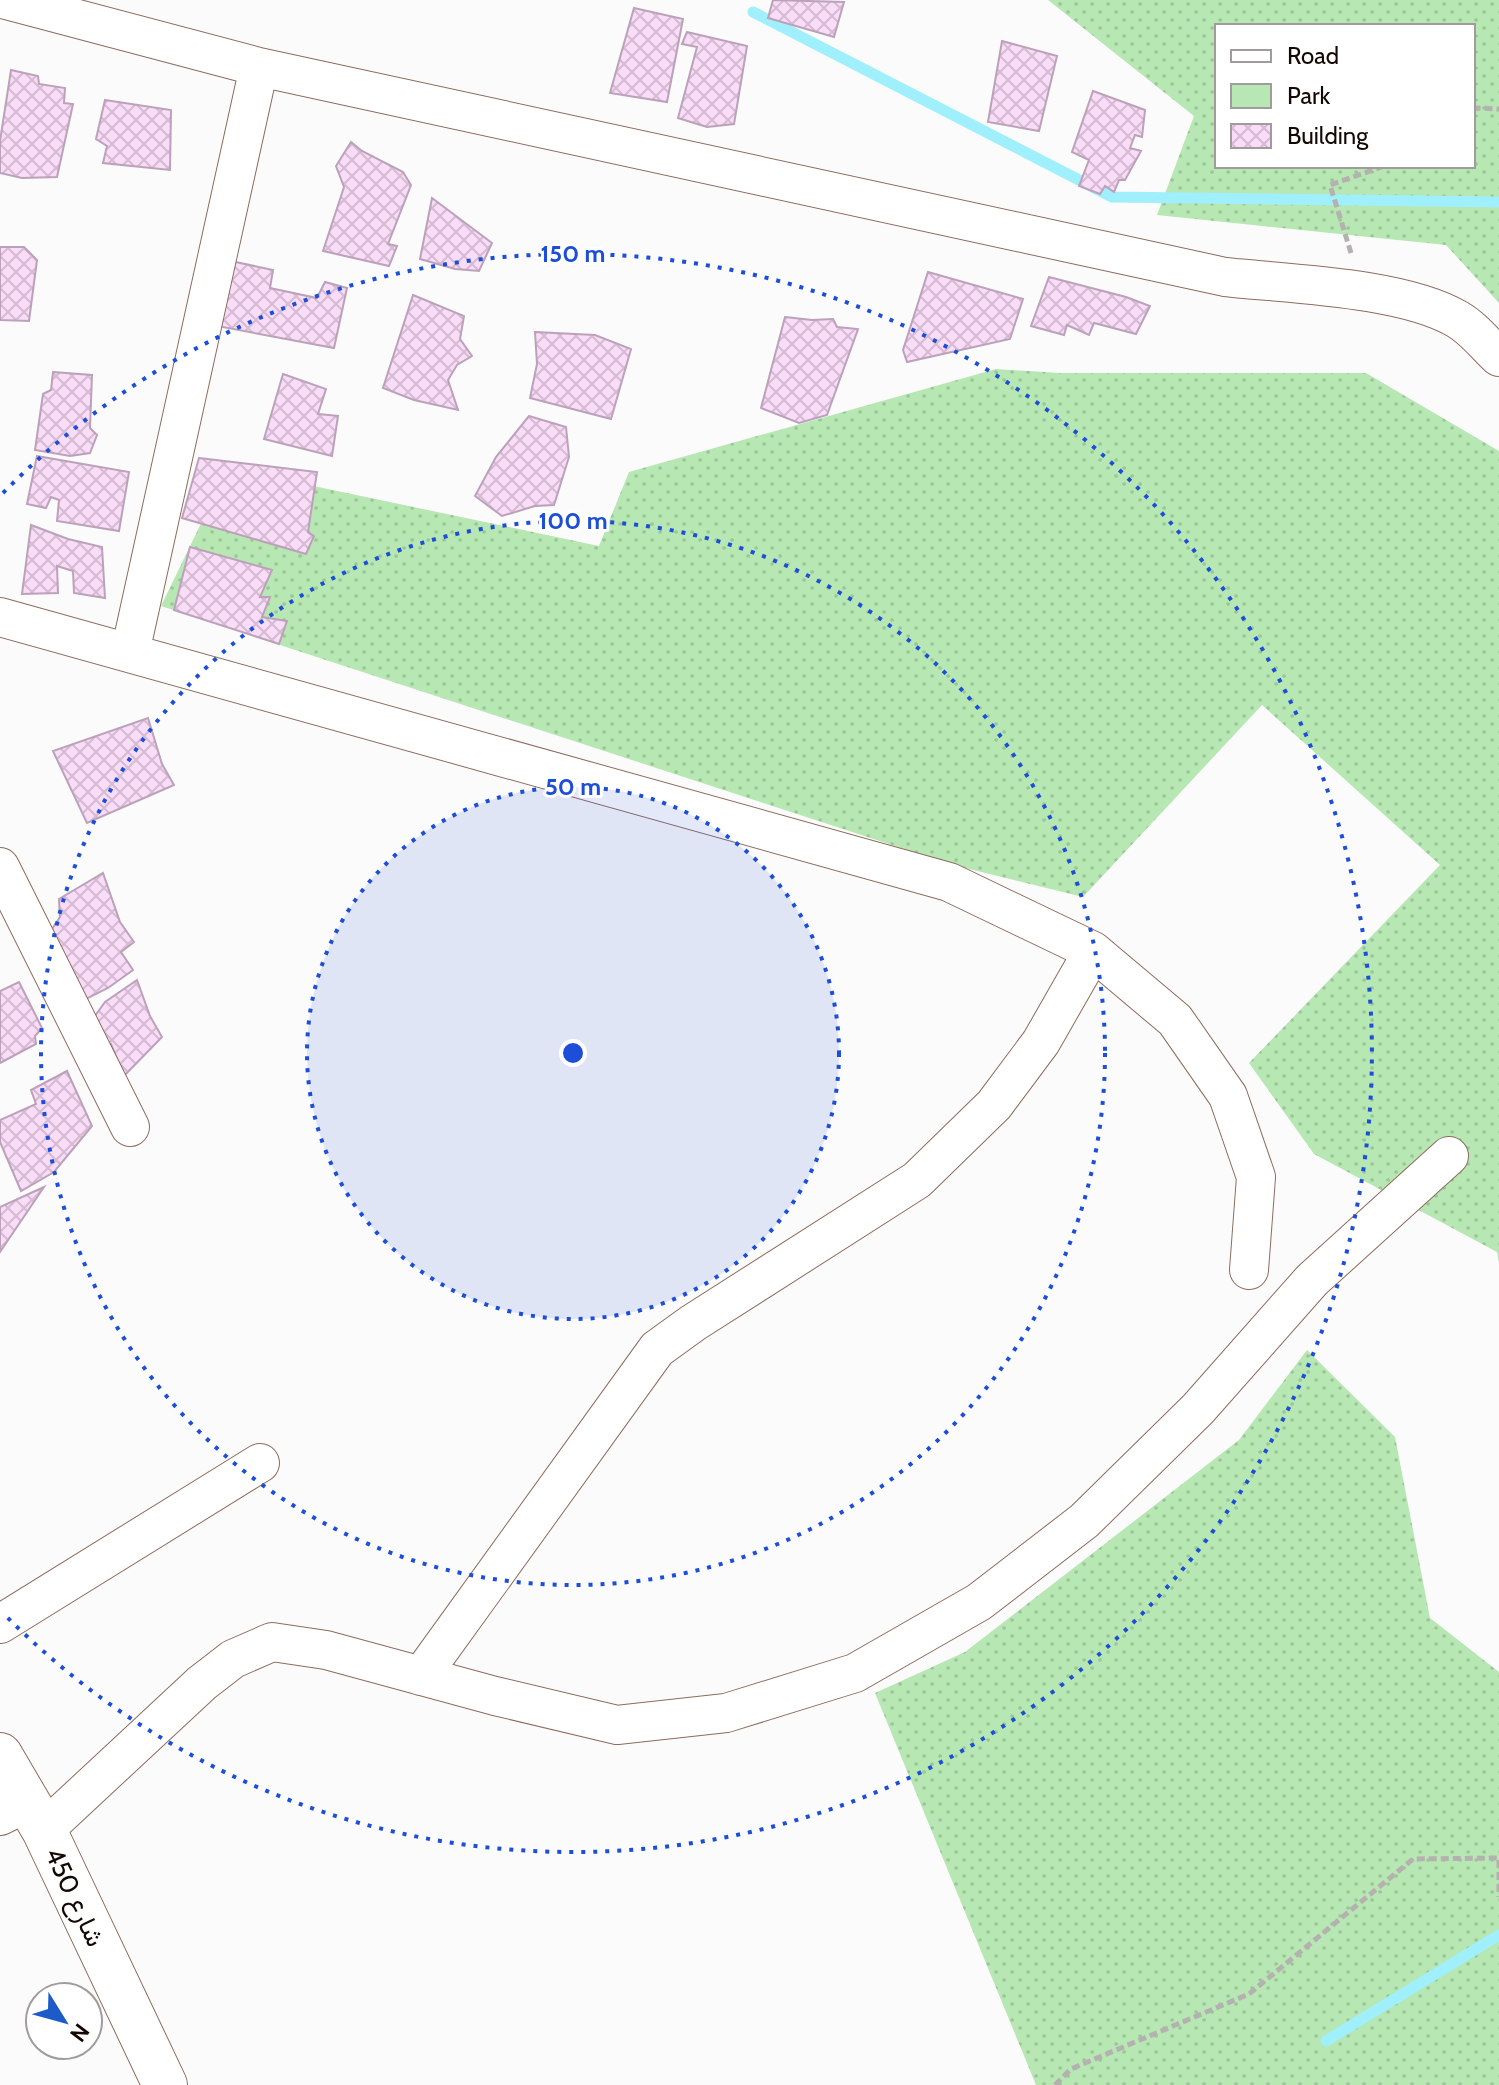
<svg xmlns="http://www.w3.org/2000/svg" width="1499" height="2085" font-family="Cabin,Vazirmatn,sans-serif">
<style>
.green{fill:url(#green-dots);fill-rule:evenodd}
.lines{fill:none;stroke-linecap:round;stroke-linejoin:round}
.stream{stroke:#a0effc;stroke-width:11}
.building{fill:url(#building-cross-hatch);stroke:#bca1ba;stroke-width:2}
.minor-casing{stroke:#8d6c5e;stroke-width:40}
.tertiary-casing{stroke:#8d6c5e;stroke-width:46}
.path{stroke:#b5b1b0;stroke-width:5;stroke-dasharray:8 4;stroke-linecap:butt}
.minor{stroke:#fff;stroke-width:38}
.tertiary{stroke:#fff;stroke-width:44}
.ring{fill:none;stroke:#1d4ed8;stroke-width:4;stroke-dasharray:4 8}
.labels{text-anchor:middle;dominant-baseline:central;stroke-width:6;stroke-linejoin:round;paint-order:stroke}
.street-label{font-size:26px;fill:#140804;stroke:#fff}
.centre{fill:#1d4ed8;stroke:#fff;stroke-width:4}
.ring-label{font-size:24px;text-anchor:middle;font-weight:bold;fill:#1d4ed8;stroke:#fff;stroke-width:6;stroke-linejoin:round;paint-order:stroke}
</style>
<defs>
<pattern id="green-dots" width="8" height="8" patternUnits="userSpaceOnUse" patternTransform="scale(2)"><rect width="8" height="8" fill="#b7e7b3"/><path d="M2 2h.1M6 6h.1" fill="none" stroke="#9cc598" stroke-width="1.8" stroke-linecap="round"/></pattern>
<pattern id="building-cross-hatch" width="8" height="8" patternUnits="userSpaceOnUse" patternTransform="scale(2)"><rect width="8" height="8" fill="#f9dcf7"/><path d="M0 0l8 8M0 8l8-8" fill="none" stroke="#d5bbd2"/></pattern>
</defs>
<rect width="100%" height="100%" fill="#fbfbfb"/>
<path class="green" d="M1048,0H1499V303L1446,245L1157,215L1194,116ZM1217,26H1473V166H1217Z
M996,369L1060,373H1366L1499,451V1263L1497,1252L1314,1154L1249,1063L1440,865L1262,705L1083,897L953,865L161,606L228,468L599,546L629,472Z
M1307,1350L1395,1437L1430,1618L1499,1672V2085H1036L875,1693L965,1652L1239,1440Z"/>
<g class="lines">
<path class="stream" d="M753,12L1112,197L1499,202
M1326,2041L1499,1935"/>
</g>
<path class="building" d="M773,0L844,2L834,37L768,18Z
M634,8L683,19L667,102L610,93Z
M687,32L747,46L734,124L707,127L678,118L697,47L682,44Z
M1002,41L1057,56L1039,131L988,122Z
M11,70L38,76L39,84L65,88L64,103L73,104L57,177L22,178L0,173V141Z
M1093,91L1145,110L1142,137L1135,135L1130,148L1141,151L1125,180H1119L1114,192L1105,186L1100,194L1079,186L1089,160L1072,152Z
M105,100L171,110L170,170L103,163L107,146L96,139Z
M351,142L362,151L403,172L411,185L388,244L397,246L389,266L323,251L344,187L336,166Z
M432,198L492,243L479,271L455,269L420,259Z
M0,247H24L37,260L29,321L0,320Z
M231,261L273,270L270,288L317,298L325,282L347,288L334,348L212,325Z
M928,272L1023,299L1010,339L907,362L903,350Z
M1049,277L1126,297L1150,306L1136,334L1094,323L1089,335L1067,325L1064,335L1031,326Z
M413,295L464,316L460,339L472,356L457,365L448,380L458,410L414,400L383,388Z
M785,317L812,320L833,319L837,327L858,329L827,415L799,423L761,408Z
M535,332L595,335L631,349L611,419L530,398L537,364Z
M53,372L92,375L90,428L97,435L90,453L70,456L35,450L43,394L51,390Z
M283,374L326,389L318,414L338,416L332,456L264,439Z
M529,416L566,427L569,457L554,505L535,506L502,516L475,496L496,457Z
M37,456L129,472L119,531L57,521L59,500L51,497L46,508L27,504Z
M199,458L317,472L308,532L314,536L306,554L182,518Z
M31,525L68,539L102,547L105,598L74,593L73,571L57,566L58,593L22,594Z
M190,547L272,570L260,597H270L262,617L287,621L279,644L174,610Z
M148,718L162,764L174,785L87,823L53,751Z
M103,873L120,922L134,942L121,952L133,970L108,988L80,1002L46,938L60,917L59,899Z
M137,980L150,1016L162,1037L124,1076L111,1044L100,1045L92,1020L105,1002Z
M19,982L42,1028L35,1036L36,1044L0,1063V991Z
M67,1071L92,1126L54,1172L21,1191L0,1142V1120L36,1104L31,1090Z
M44,1187L0,1252V1207Z"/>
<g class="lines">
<defs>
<path id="minor" d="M6,0L259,67L1225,277C1290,284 1402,287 1457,319C1473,328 1486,345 1499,357
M0,617L949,882L1093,951L1175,1020L1228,1096L1256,1177L1249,1270
M130,653L259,67
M0,867L130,1127
M0,1624L260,1463
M421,1676L657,1349L693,1323L917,1180L994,1105L1041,1042L1093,951
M0,1816L28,1802
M44,1830L202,1683L233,1659L272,1642L326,1650L495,1696L617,1725L726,1713L855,1673L979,1602L1084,1521L1198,1409L1312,1280L1449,1156"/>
<path id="tertiary" d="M0,1755L44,1830L165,2085"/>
</defs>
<use href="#minor" class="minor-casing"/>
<use href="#tertiary" class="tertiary-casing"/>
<path class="path" d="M1473,110L1477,108L1499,109
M1351,253L1330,185L1384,166
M1499,1860V1897
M1055,2085L1071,2069L1249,1994L1413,1859L1499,1858"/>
<use href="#minor" class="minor"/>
<use href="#tertiary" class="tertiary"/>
</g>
<circle cx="573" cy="1053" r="266" fill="#1d4ed8" fill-opacity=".12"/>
<g class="ring">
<circle cx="573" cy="1053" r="266"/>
<circle cx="573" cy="1053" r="532"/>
<path d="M3 493A799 799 0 1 1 3 1613"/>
</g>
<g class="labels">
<g class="street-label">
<text transform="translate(75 1897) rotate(65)">شارع 450</text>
</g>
</g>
<circle cx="573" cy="1053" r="12" class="centre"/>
<g class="ring-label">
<text x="573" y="262">150 m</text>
<text x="573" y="529">100 m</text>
<text x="573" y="795">50 m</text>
</g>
<rect x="1215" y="24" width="260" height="144" fill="#ffffff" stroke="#a19c9b" stroke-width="2"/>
<rect x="1231" y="50" width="40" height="12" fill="#ffffff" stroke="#a19c9b" stroke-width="2"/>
<text x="1287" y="64" font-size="24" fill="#140804">Road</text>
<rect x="1231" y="84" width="40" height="24" fill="#b7e7b3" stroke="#a19c9b" stroke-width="2"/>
<text x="1287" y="104" font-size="24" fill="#140804">Park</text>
<rect x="1231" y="124" width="40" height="24" fill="url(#building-cross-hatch)" stroke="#a19c9b" stroke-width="2"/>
<text x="1287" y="144" font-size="24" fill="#140804">Building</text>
<g transform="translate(64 2021) rotate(127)"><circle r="38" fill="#ffffff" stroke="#a19c9b" stroke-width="2"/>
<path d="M0-6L14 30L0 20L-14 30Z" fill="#1d5cc8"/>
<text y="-12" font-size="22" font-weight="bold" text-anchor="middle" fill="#140804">N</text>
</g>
</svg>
